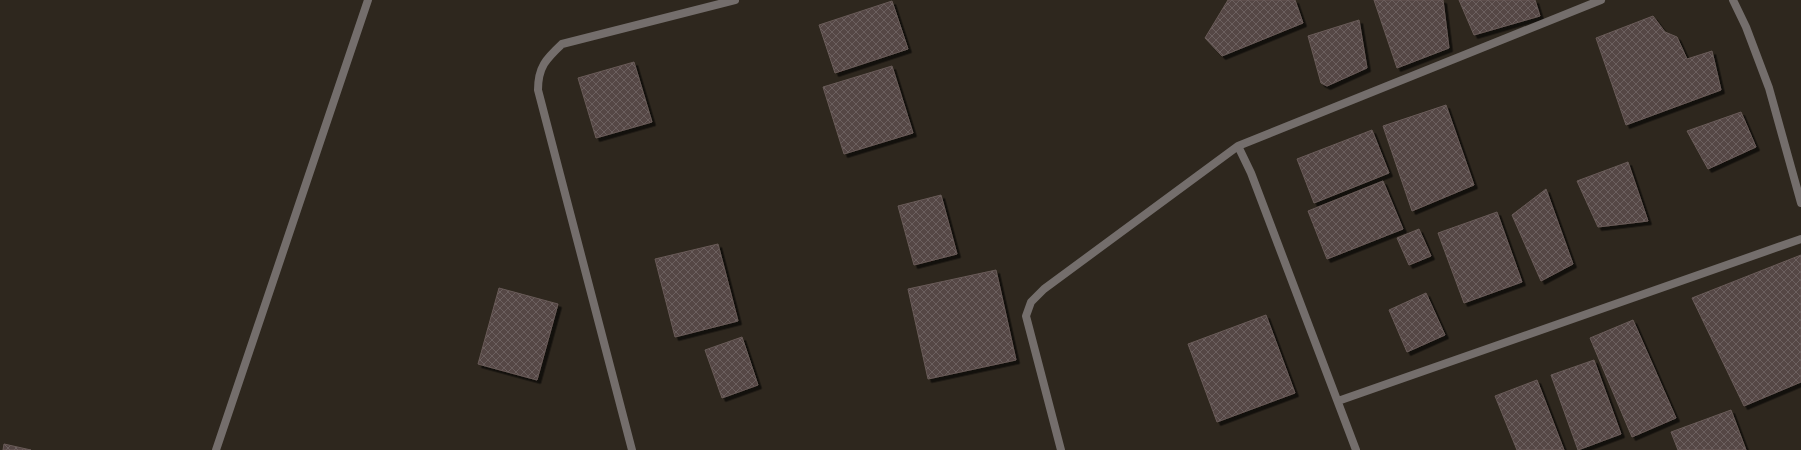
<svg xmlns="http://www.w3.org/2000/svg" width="1801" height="450" font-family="Mulish,sans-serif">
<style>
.building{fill:url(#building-cross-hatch);stroke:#695b58;filter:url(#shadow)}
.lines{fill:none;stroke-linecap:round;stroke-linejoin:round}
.minor{stroke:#746e6c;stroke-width:8}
</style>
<defs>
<pattern id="building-cross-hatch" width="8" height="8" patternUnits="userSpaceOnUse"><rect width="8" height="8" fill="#544644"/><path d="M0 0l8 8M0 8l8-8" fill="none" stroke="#6c605e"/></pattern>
<filter id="shadow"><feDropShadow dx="3.5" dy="3.5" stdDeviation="0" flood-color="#0009"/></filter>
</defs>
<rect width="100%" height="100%" fill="#2e271e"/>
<path class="building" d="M1228,0H1295L1303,23L1222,56L1205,38Z
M1374,0H1443L1449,48L1397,68Z
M1459,0H1535L1540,16L1474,35Z
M892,1L908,49L835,73L819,25Z
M1653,16L1665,32L1677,37L1687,59L1712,51L1721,90L1626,125L1596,38Z
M1359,20L1367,68L1327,86L1321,83L1308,36Z
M634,62L652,122L596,138L578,78Z
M892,66L913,133L844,154L823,87Z
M1446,105L1474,185L1412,211L1383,126Z
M1741,112L1756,147L1708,169L1687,131Z
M1372,130L1389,173L1314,203L1297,159Z
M1628,162L1648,221L1598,227L1577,181Z
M1383,181L1403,229L1327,259L1308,211Z
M1546,189L1573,264L1541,281L1512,215Z
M941,195L957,254L914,265L898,206Z
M1497,212L1522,282L1464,303L1438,233Z
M1419,229L1431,256L1409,265L1397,238Z
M718,244L738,321L675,337L655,259Z
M1801,255V382L1744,406L1692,298Z
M996,270L1016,360L928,379L908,289Z
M499,288L558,304L537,380L478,364Z
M1426,293L1445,335L1407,352L1389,310Z
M1266,315L1295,393L1217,422L1188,344Z
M1633,320L1676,418L1632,437L1590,338Z
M742,337L758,385L722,398L705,350Z
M1594,360L1621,434L1578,450L1551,375Z
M1537,380L1564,450H1517L1495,396Z
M1731,410L1746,450H1678L1671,432Z
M4,444L31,450H3Z"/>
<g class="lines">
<path class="minor" d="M1733,0L1746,27L1769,88L1801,203
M1238,146L1251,173L1356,450
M1338,401L1801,239
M216,450L368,0
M632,450L538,90C538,67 546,59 562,44L735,0
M1061,450L1026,316L1031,302L1044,289L1238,146L1601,0"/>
</g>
</svg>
